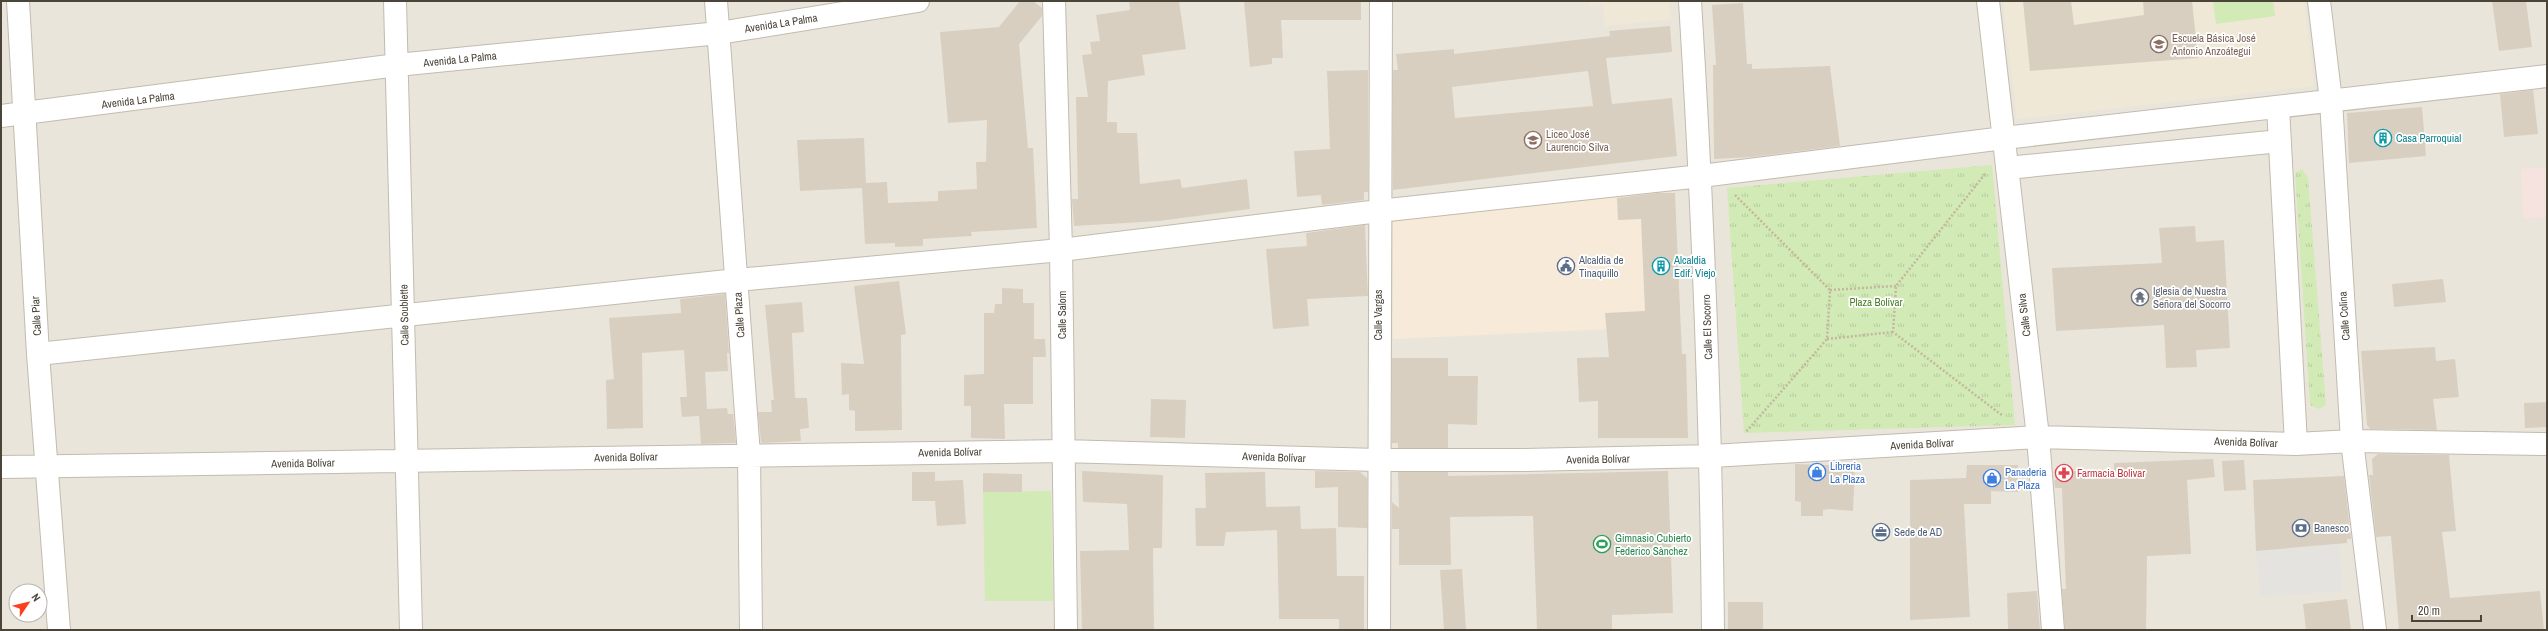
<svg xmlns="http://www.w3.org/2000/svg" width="2548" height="631" font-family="'Archivo Narrow',sans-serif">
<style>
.residential{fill:#eae5da;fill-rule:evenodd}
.commercial{fill:#f7ead8}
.education{fill:#efe8d6}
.medical{fill:#f6e3e0}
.grass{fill:url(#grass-tufts)}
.pitch{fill:#d2eab5}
.parking{fill:#e5e3e0}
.building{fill:#d8cfc1;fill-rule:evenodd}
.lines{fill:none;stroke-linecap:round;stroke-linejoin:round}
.minor-casing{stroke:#c2bbae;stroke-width:24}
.path{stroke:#c4b79f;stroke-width:2.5;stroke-dasharray:2 2;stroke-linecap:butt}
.minor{stroke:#fff;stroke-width:22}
.labels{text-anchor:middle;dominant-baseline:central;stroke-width:3.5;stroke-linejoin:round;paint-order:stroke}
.street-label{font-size:11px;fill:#4b4439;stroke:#fff}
.education-label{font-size:11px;fill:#785e54;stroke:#fff;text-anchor:start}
.culture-label{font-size:11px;fill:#0d838f;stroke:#fff;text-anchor:start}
.service-label{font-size:11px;fill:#4e5e75;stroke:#fff;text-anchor:start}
.worship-label{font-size:11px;fill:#5b616d;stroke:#fff;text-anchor:start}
.park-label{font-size:11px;fill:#4a7f2a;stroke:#fff}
.shop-label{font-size:11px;fill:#366cbe;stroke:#fff;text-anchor:start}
.health-label{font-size:11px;fill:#be3a42;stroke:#fff;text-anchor:start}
.leisure-label{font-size:11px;fill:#27864d;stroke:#fff;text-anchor:start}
</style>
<defs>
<pattern id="grass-tufts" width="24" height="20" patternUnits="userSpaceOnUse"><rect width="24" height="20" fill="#d2eab5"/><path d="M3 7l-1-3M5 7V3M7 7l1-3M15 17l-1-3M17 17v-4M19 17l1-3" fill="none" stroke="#b6ca9c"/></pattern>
</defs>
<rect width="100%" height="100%" fill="#f6f3ec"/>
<path class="residential" d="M1,1H2547V630H1ZM16,591H40V615H16Z"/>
<path class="commercial" d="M1675,193L1681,326L1393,339V220L1617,195Z"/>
<path class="education" d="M1590,1H1669L1671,19L1605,26L1603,4L1590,6Z
M2003,1H2304L2314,86L2017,119Z"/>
<path class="medical" d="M2547,168V217L2523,218L2521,169Z"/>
<path class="grass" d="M1992,165L2015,425L1744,433L1727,188Z
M2302,169L2308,178L2326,405L2319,409L2310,405L2295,173Z"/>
<path class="pitch" d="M2213,1H2273L2275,16L2216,24Z
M1051,491L1053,601H985L983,492Z"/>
<path class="parking" d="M2339,544L2343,591L2260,597L2256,551Z"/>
<path class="building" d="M1020,1H1033L1042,8V16L1019,44L1028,148H1033L1037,228L971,232L972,236L923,239V246L895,247V243L865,244L862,188L800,191L797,140L864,138L866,183L887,182L888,203L938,201V191L977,189L976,162H986L987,120L948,123L940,32L999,27Z
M1129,1H1179L1186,49L1142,55L1145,75L1108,81L1107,122H1117V133H1137L1140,184L1180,179L1182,188L1247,179L1250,209L1159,221L1074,226L1072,199H1078L1076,97H1088L1082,55L1092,54L1090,42L1100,41L1096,15L1130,10Z
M1244,1H1361V20H1281L1283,58H1272V64L1250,67Z
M2023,1H2071L2074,25L2144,15L2143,1H2192L2198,58L2030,71Z
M2492,1H2526L2532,47L2499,51Z
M1743,3L1747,64H1752V69L1830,66L1840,146L1752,157L1714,159L1713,65H1716L1712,5Z
M1670,26L1672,52L1606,58L1612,104L1672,98L1677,156L1393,190V70H1398L1396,54L1454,49V54L1610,36L1609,31ZM1588,71L1593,106L1455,118L1452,87Z
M1368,70V192H1364V200L1322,205L1321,195L1297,197L1294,151L1330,149L1327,71Z
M2533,90L2538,134L2504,137L2500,94Z
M2422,107L2426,156L2349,163L2347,113Z
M1657,193H1675L1682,354H1686L1688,438H1598V401L1579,402L1577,358L1609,357L1605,313L1645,311L1641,219L1618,220L1617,198Z
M1365,225L1368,296L1307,299L1309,326L1273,329L1266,249L1307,246L1306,233Z
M2195,226L2196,242L2224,240L2230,348L2196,350L2197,367L2166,368L2164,325L2056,331L2052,268L2162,263L2159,228Z
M2443,279L2446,302L2394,307L2392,284Z
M899,281L906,334L901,335L902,430L855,431V411L849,410V394L842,395L841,363L864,364L854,286Z
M1002,288L1023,289V303H1034V339H1045L1046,357H1033V404H1004L1005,439L971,438V406H964V375L984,374V313H994L995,304H1002Z
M725,294L729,353H727L728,371L705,372L707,409L727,408L728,414H733L736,443L701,444L699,416L682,417L680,397H687L684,350L642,353L643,428L607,429L606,380L614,379L609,318L681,313L680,299Z
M802,302L804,332L792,333L795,398H807L809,428L800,429L801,441L763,443L761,442L758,412H772L771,400H774L765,305Z
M2435,347L2436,361L2455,359L2459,397L2433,399L2437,430L2370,429L2367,425L2361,351Z
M1392,358H1448V376H1478L1477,425L1448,424V448H1398V443H1392Z
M1151,399L1186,400L1185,438L1150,437Z
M2547,402V427L2525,428L2524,403Z
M2378,454L2449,455L2456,531L2442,532L2450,598L2540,591L2544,630H2399L2391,536L2376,537L2369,475H2373L2372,459Z
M2213,459L2215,477L2187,480L2191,554L2147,556L2146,630H2065L2062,589H2066L2062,488H2055L2054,481L2067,471H2114V463Z
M2244,460L2246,490L2224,491L2222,461Z
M1795,464L1855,466L1853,511L1829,509L1823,510V516H1801V502L1795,501Z
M1967,465H2018V492L1991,491V504H1964L1970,617L1910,620V480L1966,478Z
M1082,471L1163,475L1162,548H1153L1154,630H1082L1080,551L1129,550L1127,504L1083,502Z
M1315,471L1360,472L1367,478V528L1338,527V487L1315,488Z
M1668,471L1673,613L1612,615V630H1537L1533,516L1450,517L1451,565H1399V529H1392V502L1399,508L1398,472H1448V476Z
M912,472H935V481L963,480L966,524L937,526L935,501H912Z
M1265,472L1266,507L1300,506L1301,529L1336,528L1337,576H1364V630H1339V619H1279L1277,530L1226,532L1224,546H1196L1195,508H1206L1205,473Z
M983,473L1022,474V492H983Z
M2344,476L2351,539H2347V543L2256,551L2253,480Z
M1462,569L1466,630H1444L1440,570Z
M2037,591L2040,630H2008L2007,593Z
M2347,599L2351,630H2306L2303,604Z
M1728,602H1763V630H1728Z"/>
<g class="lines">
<defs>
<path id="minor" d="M18,1L38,354L59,630
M395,1L411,630
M716,1L749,455L751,630
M1054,1L1061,250L1066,630
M1690,1C1703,211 1711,420 1713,630
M1988,1L2038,437L2053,630
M2319,1L2331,101L2352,441L2375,630
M2278,107L2296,444
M1,116L397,65L719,33L918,1
M2007,168L2280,141
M38,354L737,280L1061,250L1379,211L1701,176L2004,138L2547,76
M1,467L1063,451L1378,460H1522L1712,456L2038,437L2296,444L2352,441L2547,444
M1379,630L1381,1"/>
</defs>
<use href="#minor" class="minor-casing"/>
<path class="path" d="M1985,174L1896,286L1893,332L2003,416
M1735,195L1830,290L1827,339L1746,432
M1830,290L1896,286
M1827,339L1893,332"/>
<use href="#minor" class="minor"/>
</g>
<defs>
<symbol id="school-ring" viewBox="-11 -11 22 22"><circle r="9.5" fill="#fff" stroke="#8d6e63" stroke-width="1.5"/><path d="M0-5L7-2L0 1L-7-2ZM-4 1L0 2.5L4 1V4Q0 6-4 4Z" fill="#8d6e63"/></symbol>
<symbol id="building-ring" viewBox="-11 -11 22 22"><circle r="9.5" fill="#fff" stroke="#0f9aa8" stroke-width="1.5"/><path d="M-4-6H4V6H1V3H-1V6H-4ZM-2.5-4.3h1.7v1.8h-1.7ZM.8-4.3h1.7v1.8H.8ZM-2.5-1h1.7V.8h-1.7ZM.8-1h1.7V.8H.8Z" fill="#0f9aa8"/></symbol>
<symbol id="civic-ring" viewBox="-11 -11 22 22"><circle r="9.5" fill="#fff" stroke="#5c6f8a" stroke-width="1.5"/><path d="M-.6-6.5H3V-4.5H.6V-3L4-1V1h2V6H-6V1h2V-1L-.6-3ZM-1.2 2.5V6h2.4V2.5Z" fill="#5c6f8a"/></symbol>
<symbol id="temple-ring" viewBox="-11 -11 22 22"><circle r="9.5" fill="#fff" stroke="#6b7280" stroke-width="1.5"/><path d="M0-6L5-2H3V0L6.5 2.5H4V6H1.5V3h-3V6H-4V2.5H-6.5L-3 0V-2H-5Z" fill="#6b7280"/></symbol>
<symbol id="shop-ring" viewBox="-11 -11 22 22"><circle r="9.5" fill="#fff" stroke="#3f7fe0" stroke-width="1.5"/><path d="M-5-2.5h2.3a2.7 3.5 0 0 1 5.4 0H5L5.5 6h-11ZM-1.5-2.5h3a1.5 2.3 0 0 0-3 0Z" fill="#3f7fe0"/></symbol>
<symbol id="pharmacy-ring" viewBox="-11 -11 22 22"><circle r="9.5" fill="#fff" stroke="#e0444e" stroke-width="1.5"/><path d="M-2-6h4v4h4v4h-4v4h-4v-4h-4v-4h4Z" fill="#e0444e"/></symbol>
<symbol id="bank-ring" viewBox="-11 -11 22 22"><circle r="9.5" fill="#fff" stroke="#5c6f8a" stroke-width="1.5"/><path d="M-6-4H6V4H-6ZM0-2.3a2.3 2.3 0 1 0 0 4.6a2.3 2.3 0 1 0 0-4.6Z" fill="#5c6f8a"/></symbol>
<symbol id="office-ring" viewBox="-11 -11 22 22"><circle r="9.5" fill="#fff" stroke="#5c6f8a" stroke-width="1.5"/><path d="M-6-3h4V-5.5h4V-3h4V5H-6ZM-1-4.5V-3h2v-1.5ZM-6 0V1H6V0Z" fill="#5c6f8a"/></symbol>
<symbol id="stadium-ring" viewBox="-11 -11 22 22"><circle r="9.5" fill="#fff" stroke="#2e9e5b" stroke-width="1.5"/><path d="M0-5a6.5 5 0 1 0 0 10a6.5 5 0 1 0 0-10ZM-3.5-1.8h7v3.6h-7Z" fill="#2e9e5b"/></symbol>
</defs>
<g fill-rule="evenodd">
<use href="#school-ring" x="2149" y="34" width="20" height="20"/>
<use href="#building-ring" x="2373" y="128" width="20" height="20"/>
<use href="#school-ring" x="1523" y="130" width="20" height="20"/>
<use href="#civic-ring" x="1556" y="256" width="20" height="20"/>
<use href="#building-ring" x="1651" y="256" width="20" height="20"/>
<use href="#temple-ring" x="2130" y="287" width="20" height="20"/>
<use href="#shop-ring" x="1807" y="462" width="20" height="20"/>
<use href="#pharmacy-ring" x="2054" y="463" width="20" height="20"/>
<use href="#shop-ring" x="1982" y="468" width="20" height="20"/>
<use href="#bank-ring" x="2291" y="518" width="20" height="20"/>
<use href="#office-ring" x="1871" y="522" width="20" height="20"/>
<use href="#stadium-ring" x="1592" y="534" width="20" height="20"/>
</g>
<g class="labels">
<g class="street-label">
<text transform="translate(781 23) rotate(-9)">Avenida La Palma</text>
<text transform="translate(460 59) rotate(-6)">Avenida La Palma</text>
<text transform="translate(138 100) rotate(-7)">Avenida La Palma</text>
<text transform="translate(404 315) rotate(-91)">Calle Soublette</text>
<text transform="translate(739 315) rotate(-94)">Calle Plaza</text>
<text transform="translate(1062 315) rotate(-90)">Calle Salom</text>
<text transform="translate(1378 315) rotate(-90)">Calle Vargas</text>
<text transform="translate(2024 315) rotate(-97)">Calle Silva</text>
<text transform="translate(36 316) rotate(-93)">Calle Piar</text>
<text transform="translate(2344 316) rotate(-94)">Calle Colina</text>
<text transform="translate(1707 327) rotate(-92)">Calle El Socorro</text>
<text transform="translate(2246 442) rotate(2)">Avenida Bolívar</text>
<text transform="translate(1922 444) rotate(-3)">Avenida Bolívar</text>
<text transform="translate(950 452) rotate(-1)">Avenida Bolívar</text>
<text transform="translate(626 457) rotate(-1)">Avenida Bolívar</text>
<text transform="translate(1274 457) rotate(2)">Avenida Bolívar</text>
<text transform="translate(1598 459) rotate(-1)">Avenida Bolívar</text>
<text transform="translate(303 463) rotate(-1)">Avenida Bolívar</text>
</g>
<g class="education-label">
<text x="2172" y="38">Escuela Básica José<tspan x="2172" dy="13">Antonio Anzoátegui</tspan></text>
<text x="1546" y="134">Liceo José<tspan x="1546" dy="13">Laurencio Silva</tspan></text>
</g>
<g class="culture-label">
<text x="2396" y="138">Casa Parroquial</text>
<text x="1674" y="260">Alcaldia<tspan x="1674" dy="13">Edif. Viejo</tspan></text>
</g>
<g class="service-label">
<text x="1579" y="260">Alcaldia de<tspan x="1579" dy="13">Tinaquillo</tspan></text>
<text x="2314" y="528">Banesco</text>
<text x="1894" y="532">Sede de AD</text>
</g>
<g class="worship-label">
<text x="2153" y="291">Iglesia de Nuestra<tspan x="2153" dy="13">Señora del Socorro</tspan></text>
</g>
<g class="park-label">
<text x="1876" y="302">Plaza Bolívar</text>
</g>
<g class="shop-label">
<text x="1830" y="466">Libreria<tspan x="1830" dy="13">La Plaza</tspan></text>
<text x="2005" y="472">Panaderia<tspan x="2005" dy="13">La Plaza</tspan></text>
</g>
<g class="health-label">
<text x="2077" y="473">Farmacia Bolivar</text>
</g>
<g class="leisure-label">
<text x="1615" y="538">Gimnasio Cubierto<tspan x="1615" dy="13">Federico Sànchez</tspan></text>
</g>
</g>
<rect width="2548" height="631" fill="none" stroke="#4b4439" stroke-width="4"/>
<g transform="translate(28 603) rotate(55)"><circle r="19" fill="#ffffff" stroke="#b7b4b0"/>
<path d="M0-3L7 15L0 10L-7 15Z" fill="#fc3f1d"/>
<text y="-6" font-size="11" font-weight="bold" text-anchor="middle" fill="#4b4439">N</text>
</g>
<path d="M2412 615v6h69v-6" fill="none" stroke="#4b4439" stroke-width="2"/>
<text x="2418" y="615" font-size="12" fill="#4b4439" stroke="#ffffff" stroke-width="3" paint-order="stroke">20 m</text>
</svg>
